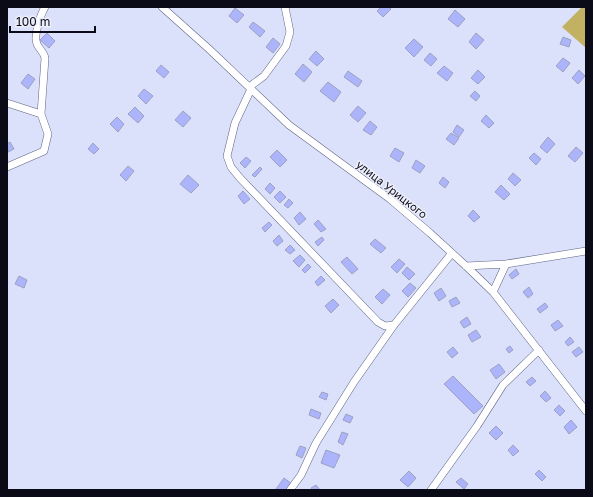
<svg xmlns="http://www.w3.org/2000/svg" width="593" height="497" font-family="'Golos Text',sans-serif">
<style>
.green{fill:#c2b063}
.building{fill:#acb5fb;stroke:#9ca1c1}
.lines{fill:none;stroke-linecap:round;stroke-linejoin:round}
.street-casing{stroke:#606582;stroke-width:8}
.street{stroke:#fff;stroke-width:7}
.labels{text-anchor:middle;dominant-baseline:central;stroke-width:3;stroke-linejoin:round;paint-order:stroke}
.street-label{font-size:11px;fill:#0a0b16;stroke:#eceefc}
</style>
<rect width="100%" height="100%" fill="#dbe0fb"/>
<path class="green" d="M582,7H586V48L562,27Z"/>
<path class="building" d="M381,7H389L391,9L383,17L377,11Z
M235,8L244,15L237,23L229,16Z
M455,10L465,19L458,27L448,19Z
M253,22L265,31L260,37L249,27Z
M47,33L55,41L49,48L40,40Z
M476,33L484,40L476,49L469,42Z
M563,37L571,40L569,47L560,44Z
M273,38L280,44L273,53L266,47Z
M414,39L423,47L414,57L405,48Z
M316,51L324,59L317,66L309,59Z
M430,53L437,59L431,66L424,60Z
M563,58L570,63L563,72L556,66Z
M303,64L312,72L304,82L295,74Z
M161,65L169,72L164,78L156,71Z
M444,66L453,73L447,81L437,73Z
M478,70L485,77L478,84L471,78Z
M579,70L585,76L578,84L572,78Z
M348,71L362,81L358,87L344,77Z
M28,74L35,79L28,89L21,83Z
M328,82L341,92L334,102L320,91Z
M144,89L153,96L146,104L138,96Z
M475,91L480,96L476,101L470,96Z
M358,106L366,113L358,122L350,115Z
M135,107L144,116L138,123L128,114Z
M183,111L191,118L183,127L175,120Z
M486,115L494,123L489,128L481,121Z
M117,117L124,124L118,132L110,124Z
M370,121L377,127L371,135L363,130Z
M457,125L464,130L459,137L453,132Z
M451,133L459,138L454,145L446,139Z
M548,137L555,144L547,153L540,147Z
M10,142L14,149L8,152L7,144Z
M93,143L99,149L94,154L88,149Z
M576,147L583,153L575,162L568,156Z
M395,148L404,153L399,162L390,156Z
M277,150L287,160L280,167L270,157Z
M534,153L541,159L536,165L529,158Z
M246,157L251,161L245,168L240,163Z
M416,160L425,166L420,173L412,168Z
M128,166L134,171L126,181L120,175Z
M260,167L262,169L255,177L252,175Z
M513,173L521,180L515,186L508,179Z
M188,175L199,185L191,193L180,184Z
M443,177L449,182L445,188L439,183Z
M270,183L275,188L270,194L265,189Z
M501,185L510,194L504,200L495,192Z
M243,191L250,199L244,204L238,196Z
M280,191L286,197L280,203L274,197Z
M289,199L293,203L288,208L284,205Z
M473,210L480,217L474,222L468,216Z
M300,212L306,219L299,225L294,218Z
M318,220L326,229L321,232L314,224Z
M269,222L272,225L265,232L262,228Z
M279,235L283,241L277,246L273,241Z
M322,237L324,240L318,246L315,242Z
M375,239L386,248L381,253L370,244Z
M290,245L295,250L290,254L285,250Z
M300,255L305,260L299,267L293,261Z
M347,257L358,269L352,274L341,262Z
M399,259L405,264L397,273L391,267Z
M308,264L311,267L305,273L302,270Z
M407,267L415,274L409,280L402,273Z
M516,269L519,274L512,279L509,275Z
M19,276L27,280L24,288L15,284Z
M321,276L325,280L318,286L315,282Z
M410,283L416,288L408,297L402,291Z
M529,287L533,294L528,298L523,292Z
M441,288L446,296L439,301L434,293Z
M383,289L390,295L382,304L375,297Z
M456,297L460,303L452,307L449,301Z
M333,299L339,305L331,313L325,306Z
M545,303L548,307L540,313L537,309Z
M467,317L471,324L464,328L460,322Z
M558,320L563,326L555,331L551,325Z
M476,330L481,337L472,342L468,335Z
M570,337L574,342L568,346L565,342Z
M510,346L513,350L509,353L506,349Z
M453,347L458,353L452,358L447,352Z
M579,347L583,352L576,357L572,352Z
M499,364L505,372L496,379L490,370Z
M453,376L483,406L474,414L444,384Z
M532,377L536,381L530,386L526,382Z
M545,391L551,398L546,402L540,396Z
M322,392L328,394L326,400L319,397Z
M559,405L565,411L560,416L554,410Z
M311,409L321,413L319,419L309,415Z
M346,414L353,417L350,423L343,420Z
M571,420L577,427L569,434L564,427Z
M496,426L503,433L496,440L489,433Z
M342,432L348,434L343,445L338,442Z
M513,445L519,451L513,456L508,450Z
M300,446L306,448L302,458L296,455Z
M326,450L340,455L334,468L321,463Z
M539,470L546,477L542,481L535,474Z
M409,471L416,478L408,487L400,480Z
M284,478L292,484L287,490H278L276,489Z
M461,478L468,484L464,489L456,482Z
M316,485L320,490H312L311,488Z"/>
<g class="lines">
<defs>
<path id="street" d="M162,7L209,49L289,125L390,199L430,233L466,266L493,292L586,411
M249,87L264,76L286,46L290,32L285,7
M251,89L235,123L227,156L231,167L240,178L378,322L385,326L394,325
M7,103L41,114
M7,167L44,151L48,134L41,114L45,58C44,52 39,49 37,44C33,36 41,14 45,7
M466,266L506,264
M493,292L506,264L586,251
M290,490L301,475L316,443L354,382L394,325L452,253
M431,490L477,426L503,385L539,350"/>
</defs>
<use href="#street" class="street-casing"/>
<use href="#street" class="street"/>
</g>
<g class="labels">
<g class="street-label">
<text transform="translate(392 189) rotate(38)">улица Урицкого</text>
</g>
</g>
<rect width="593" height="497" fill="none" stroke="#0a0b16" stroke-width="16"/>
<path d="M10 26v6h85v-6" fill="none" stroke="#0a0b16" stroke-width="2"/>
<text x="16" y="26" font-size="12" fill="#0a0b16" stroke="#eceefc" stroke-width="3" paint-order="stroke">100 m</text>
</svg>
